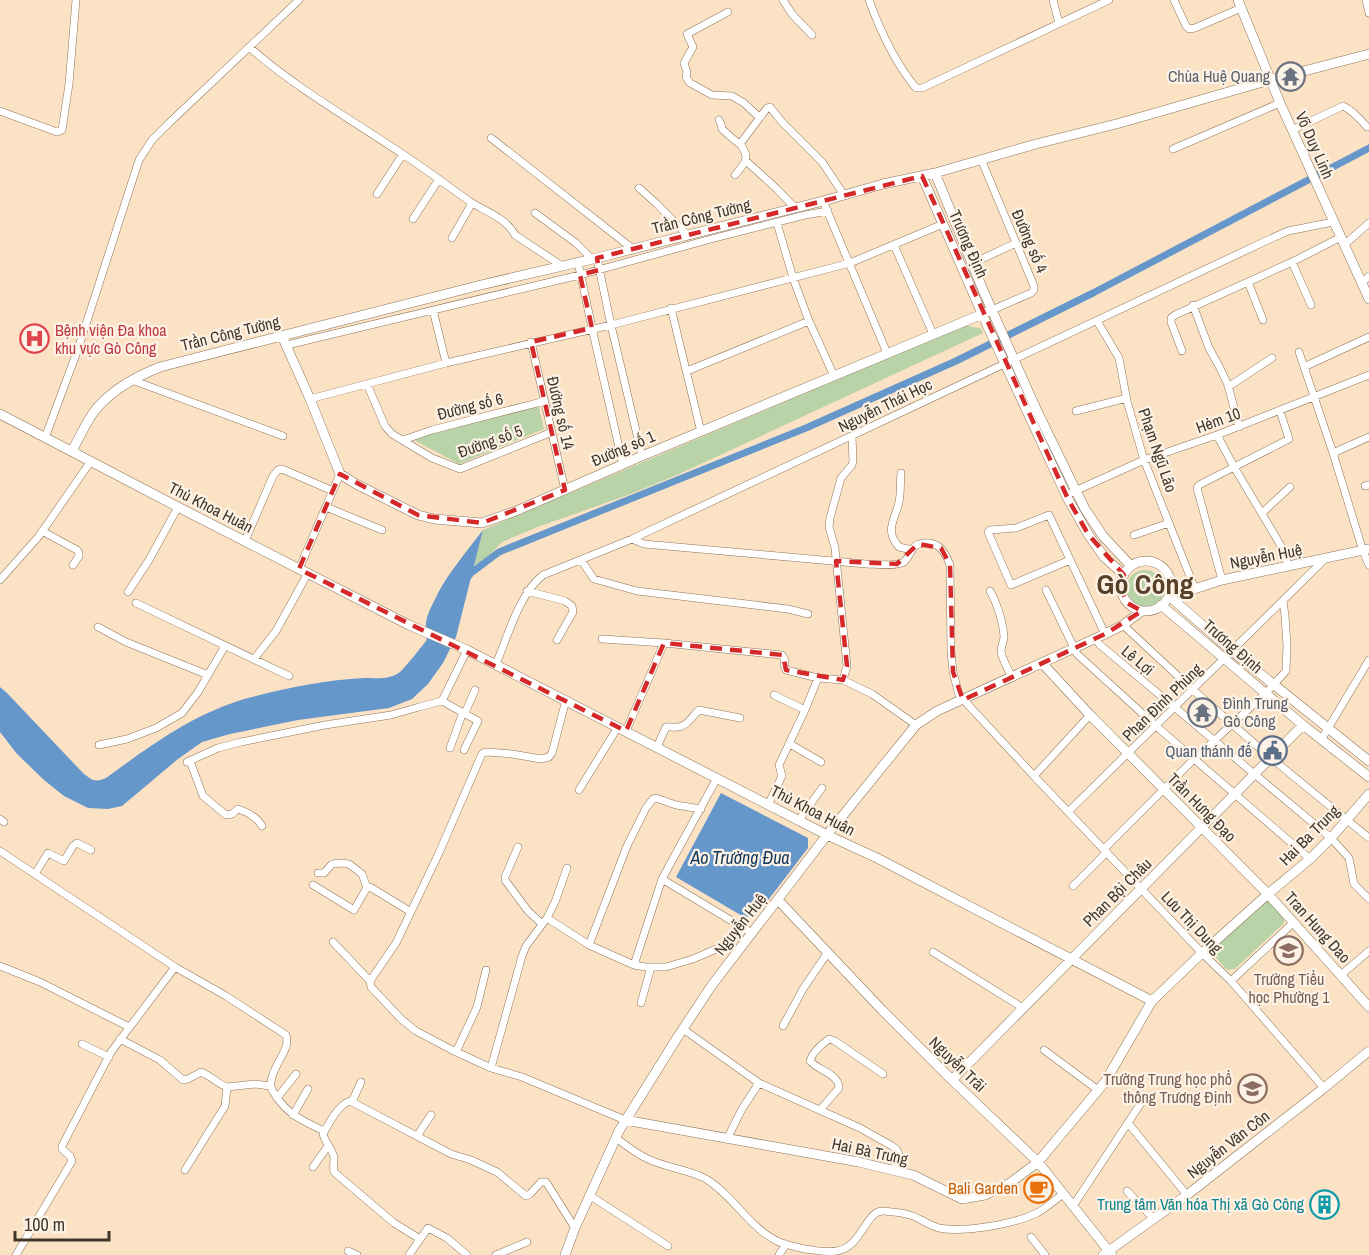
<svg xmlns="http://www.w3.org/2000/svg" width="1369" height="1255" font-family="'Archivo Narrow',sans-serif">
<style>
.green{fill:#b9d3a9}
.water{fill:#6597cb}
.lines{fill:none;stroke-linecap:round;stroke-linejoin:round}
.canal{stroke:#6597cb;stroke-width:7}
.street-casing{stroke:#8b7459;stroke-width:8}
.secondary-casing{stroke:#8b7459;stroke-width:10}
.street{stroke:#fff;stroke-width:7}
.secondary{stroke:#fff;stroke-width:9}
.marked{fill:none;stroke:#d62828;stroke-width:4.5;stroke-dasharray:12 8;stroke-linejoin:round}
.labels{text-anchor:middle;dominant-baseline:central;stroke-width:4.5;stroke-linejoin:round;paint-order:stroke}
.worship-label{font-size:16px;fill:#5b616d;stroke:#fdf2e6;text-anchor:end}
.street-label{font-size:16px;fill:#40362a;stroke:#fdf2e6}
.health-label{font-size:16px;fill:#be3a42;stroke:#fdf2e6;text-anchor:start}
.service-label{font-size:16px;fill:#4e5e75;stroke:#fdf2e6;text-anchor:end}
.education-label{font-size:16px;fill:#785e54;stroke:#fdf2e6}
.food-label{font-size:16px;fill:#c56008;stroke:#fdf2e6;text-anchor:end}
.culture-label{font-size:16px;fill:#0d838f;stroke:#fdf2e6;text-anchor:end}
.water-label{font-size:18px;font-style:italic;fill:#113659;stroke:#fdf2e6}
.town-label{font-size:28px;font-weight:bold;fill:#574128;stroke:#fdf2e6}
</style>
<rect width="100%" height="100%" fill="#fce2c4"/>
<path class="green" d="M966,325L981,329L983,333L677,475L628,495L535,528L502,542L472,574L483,530Z
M538,404L544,429L459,464L414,440L412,436Z
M1126 589a19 19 0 1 1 38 0a19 19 0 1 1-38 0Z
M1269,899L1284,917V923L1235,969L1227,970L1211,952L1212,943Z"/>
<path class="water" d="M483,530L456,637L443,663L428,684L412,699L389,708L298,720L230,734L202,742L178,759L122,806L108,809L88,808L64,796L44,780L17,754L0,732V687L7,693L83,773C92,780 94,783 106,778C150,746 194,713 248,698C285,688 326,680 364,678C376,678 390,680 400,672C403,670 424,644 426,641C428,636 425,628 426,623C427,613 434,602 438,593C450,571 467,551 483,530Z
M721,793L808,838V848L755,917H744L676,877Z"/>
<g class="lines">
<path class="canal" d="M467,578L471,573L499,552L806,428L956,361L1093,293L1369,148"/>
<defs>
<path id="street" d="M783,0L792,14L812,35
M869,0C880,30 896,64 916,88H922L1109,0
M1053,0L1059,23
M1174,0L1186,26L1189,29L1195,28L1241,8
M1366,0L1369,13
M728,12L687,34L693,47L684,63L687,72L686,77L690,83L712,95L732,96L744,103L759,117
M249,47C297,89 352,120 404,155C427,170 449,187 472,203C487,212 507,219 515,235L562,266
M0,111L57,132L62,130L69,84L76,0
M719,120L721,124L722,129L733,139L740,144
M1292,130L1343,106C1350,109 1361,120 1367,127
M491,138L633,249
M1173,149L1280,103
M981,159L1034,286V290L1031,293L992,310
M746,161L777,189L795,208
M735,175C745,163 751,158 740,144L767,108L770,107L782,122L822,162L844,195
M639,188L657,204L687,235
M377,194L403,154
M823,201L887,353
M535,213L576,243L592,259
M413,219L439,179
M777,223L793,278L809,321L834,376
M452,238L472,203
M894,245L933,334
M1344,245L1369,223
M597,258L611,325L642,456
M578,262L592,328L623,465
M1292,262L1311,305
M971,264L1016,243
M1248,282L1263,320
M1362,283L1369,276
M1193,305L1209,348L1220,368L1228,385L1239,427
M671,308L701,432
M433,310L446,363
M1097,321L1119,358L1127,401L1144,460L1195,589
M531,342L565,490
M287,345L580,275L711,239L805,215L828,211
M1182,351L1171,322V318L1175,315L1292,262L1341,237
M1299,352L1333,453L1363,551L1369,565
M1304,367L1369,337
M687,371L809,321
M132,380L283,436
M367,384L385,426L392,434L432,458L460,469L552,432
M1228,387L1272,358
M310,399L446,363L611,325L850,263L943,224
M1076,411L1127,398
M1217,435L1234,467L1277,539L1283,550L1288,565
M45,438L78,349L139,160L152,140L169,123L299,0
M403,440L432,430L545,401
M1333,453L1369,437
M901,473C900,483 901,493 899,502C895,520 884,530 899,547L912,550
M1365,486L1369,485
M1066,495L1144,460L1217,435L1369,375
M326,507L382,530
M1262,513L1290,487
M42,531L77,550L79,553V556L73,565
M1134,535L1169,523
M632,539L644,544L866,564C875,564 895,567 904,562C909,558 910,551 915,546C917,544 920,544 923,543C939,541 945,552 950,565L951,651L953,672L959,695L1034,776L1202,953L1231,981L1324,1088
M245,541L273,476L278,470L282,469L333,491
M581,560L594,579L637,591L788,609L808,614
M1070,560L1011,585L988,532L990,530L1016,528L1049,515L1105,634
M299,569L340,474
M0,580L39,536L91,461
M1222,580L1197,488L1199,485L1289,439L1280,411
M1046,590L1077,654L1156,726L1310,859
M527,591L565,601L572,606L573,612L557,640
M990,591C997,603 1003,622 1004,637C1004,641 1001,646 1001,651C1002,660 1009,670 1012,678
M128,592L149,560L178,507
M136,603L289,676
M1123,625L1193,690L1271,758L1369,838
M98,627L126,642L208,675
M602,639L664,643L782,655L785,660L784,665L786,670L818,678L843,680L847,666L835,548L829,527L830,518L841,478L852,465L853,461L852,437
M1095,639L1100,645L1331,838L1349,858L1354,884L1369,899
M254,659L276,631L308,573
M496,664C508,636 519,594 543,575L632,539L1270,239L1288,231L1333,222
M843,680L872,694L916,725
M774,695L805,710
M442,701L467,650
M465,713L475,690
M626,731L664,643
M1321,740L1369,660
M790,744L821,762
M99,745L127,739L156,728L182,713L198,692L225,646
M657,747L666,727C670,726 673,728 677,727C687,727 692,716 699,710L740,718
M450,748L463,712
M190,761L203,796L226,815L232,814L238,809C247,812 257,817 262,826
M187,762L218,748L241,742L325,725L391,715L419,707L442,701L478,721L464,750
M1034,776L1090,715
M717,778L662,879L634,965L646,967H666L693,959L730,943L744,929
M579,790L618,727
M768,805L782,776L779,765L805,710L818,678
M1068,812L1325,559
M0,819L4,822
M799,820L822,788
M518,847L505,877V880L528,911L542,924
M1104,849L1194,759L1265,694L1286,671L1287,645L1285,616L1283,601
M0,851L175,967L226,996L286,1035C289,1045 284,1052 279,1061C276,1067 271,1075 271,1083C270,1087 273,1092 276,1096C288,1115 305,1122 324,1131
M567,868L555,902L547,918L589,945L634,965
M318,873H324L332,864L341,863L349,864L362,874L367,888
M35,874L48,853L64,861L73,846L77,843L91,850
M662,879L747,930
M313,885L354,910L366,889L370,887L411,912
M1073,886L1107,852
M333,942L370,981L371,987L401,1019L416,1031L452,1050L491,1068L522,1077L625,1120
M589,945L627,846L646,808L653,799L656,798L676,805L701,809
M933,952L1023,1008
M0,966L40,982L129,1027
M1341,975L1369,951
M370,981L396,943L439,853L481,756L483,753L487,752L512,754L541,759L549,757L552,753L566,700
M1231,981L1294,922
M641,1003L651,967
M783,1026L803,989L828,952
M683,1029L759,1083L860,1128L892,1146L897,1150L899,1155L893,1171
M120,1039L160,1060L183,1080L188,1079L201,1072C211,1076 218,1084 227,1087L255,1084L270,1086
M82,1044L109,1057
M1044,1050L1098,1090
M456,1052L477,1007L486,970
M491,1068L522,956L526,946L547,918
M277,1098L296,1074
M352,1102L361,1082
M820,1110L839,1088C838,1073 819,1071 810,1061C812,1053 822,1044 829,1039L835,1041L883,1074
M293,1115L308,1089
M1128,1123L1187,1195
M417,1136L431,1115
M616,1138C626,1145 635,1153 646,1158C665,1168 688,1169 706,1179C733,1195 750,1229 779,1242C787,1245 796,1247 805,1249C815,1250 827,1253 837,1251C862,1247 866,1210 883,1211C891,1212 901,1212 910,1215C920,1218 928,1225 939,1228C964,1233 1014,1224 1037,1213C1046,1208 1055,1200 1063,1194
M727,1139L742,1109L759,1083
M313,1167L328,1146
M185,1170L225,1106L227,1087
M1127,1191L1154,1219
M589,1195L668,1246
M1073,1206L1145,1097
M1031,1237L1045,1255
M420,1239L394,1223L334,1172C333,1167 334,1163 334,1157C332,1149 325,1142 323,1134C329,1123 338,1105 350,1101L352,1102L451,1154L471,1160L497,1172L526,1196L530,1194L541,1182H546L575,1228
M348,1251L357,1255
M16,1255L72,1161L70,1156L62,1149V1146L111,1052L175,967
M409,1255L428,1228L447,1238L467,1255
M496,1255L527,1242
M779,1255L786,1244"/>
<path id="secondary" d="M1238,0L1280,103L1369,299
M935,173L983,290L1037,411L1076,491L1085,509L1103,536L1131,566
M922,176L987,325L1068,499L1088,534L1104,557L1124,575
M282,336L310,399L340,474L356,484L418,515L434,519L482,523L516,511L642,456L992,310
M0,414L178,507L409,625L467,650L827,835L877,858L1152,1001
M72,451C79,438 85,425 93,413C109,391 135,377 160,367L481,285L597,258L823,201L883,184L935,173L1036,144L1120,123L1270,80L1369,54
M1121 586a25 25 0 1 1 50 0a25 25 0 1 1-50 0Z
M1170,592H1185L1222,580L1369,549
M1169,596L1232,651L1369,761
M1161,605L1303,725L1369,777
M1042,663L1090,715L1268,894L1369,1007
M778,900L882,1010L952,1080L1038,1162L1112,1255
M952,1080L1303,725
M625,1120L859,1162L913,1175L962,1199L985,1195L1010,1183L1038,1162L1105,1082L1152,1001L1202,953L1268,894L1310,859L1331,838L1369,794
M565,1255L575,1228L619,1131L677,1038L712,985L827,835L916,725L937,711L1105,634L1123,625L1142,611
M1103,1255L1187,1195L1324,1088L1369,1051"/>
</defs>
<use href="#street" class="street-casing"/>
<use href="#secondary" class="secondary-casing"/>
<use href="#street" class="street"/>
<use href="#secondary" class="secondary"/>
</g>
<path class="marked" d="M922,176L1068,499L1088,534L1124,575L1121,588L1127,603L1142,611L1105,634L963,700L953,672L950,565L941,548L918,544L897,564L836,561L847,666L843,680L786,670L783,655L664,643L626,731L299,569L340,474L418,515L482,523L565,490L531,342L592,328L580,275L599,270L597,258Z"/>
<defs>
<symbol id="temple-ring" viewBox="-11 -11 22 22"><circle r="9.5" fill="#fdf2e6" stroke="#6b7280" stroke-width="1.5"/><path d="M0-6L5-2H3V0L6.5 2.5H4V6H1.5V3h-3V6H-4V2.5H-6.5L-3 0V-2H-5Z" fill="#6b7280"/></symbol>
<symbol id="hospital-ring" viewBox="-11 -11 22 22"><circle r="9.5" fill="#fdf2e6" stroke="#e0444e" stroke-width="1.5"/><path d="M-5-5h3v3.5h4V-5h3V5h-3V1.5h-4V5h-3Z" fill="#e0444e"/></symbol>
<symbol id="civic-ring" viewBox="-11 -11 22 22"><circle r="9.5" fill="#fdf2e6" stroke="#5c6f8a" stroke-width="1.5"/><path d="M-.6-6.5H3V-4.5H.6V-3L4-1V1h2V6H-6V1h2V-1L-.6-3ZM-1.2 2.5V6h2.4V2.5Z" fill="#5c6f8a"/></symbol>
<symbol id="school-ring" viewBox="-11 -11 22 22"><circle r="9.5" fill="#fdf2e6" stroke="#8d6e63" stroke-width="1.5"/><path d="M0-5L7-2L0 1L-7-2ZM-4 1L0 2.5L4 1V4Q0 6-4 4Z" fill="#8d6e63"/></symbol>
<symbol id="cafe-ring" viewBox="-11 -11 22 22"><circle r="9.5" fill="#fdf2e6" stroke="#e8710a" stroke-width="1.5"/><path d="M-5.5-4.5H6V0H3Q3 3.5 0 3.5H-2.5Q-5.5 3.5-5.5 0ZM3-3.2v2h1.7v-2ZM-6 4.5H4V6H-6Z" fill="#e8710a"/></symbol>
<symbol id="building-ring" viewBox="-11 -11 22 22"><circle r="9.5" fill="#fdf2e6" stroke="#0f9aa8" stroke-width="1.5"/><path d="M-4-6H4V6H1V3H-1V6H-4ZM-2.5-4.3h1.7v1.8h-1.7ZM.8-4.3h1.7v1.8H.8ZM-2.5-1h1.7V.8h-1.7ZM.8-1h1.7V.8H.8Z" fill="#0f9aa8"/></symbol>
</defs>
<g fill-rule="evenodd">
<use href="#temple-ring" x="1274" y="60" width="33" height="33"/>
<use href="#hospital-ring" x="18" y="322" width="33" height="33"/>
<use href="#temple-ring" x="1186" y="696" width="33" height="33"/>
<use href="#civic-ring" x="1256" y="734" width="33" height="33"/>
<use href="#school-ring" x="1272" y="934" width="33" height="33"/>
<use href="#school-ring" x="1236" y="1072" width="33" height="33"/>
<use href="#cafe-ring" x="1022" y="1172" width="33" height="33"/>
<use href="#building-ring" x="1308" y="1188" width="33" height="33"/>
</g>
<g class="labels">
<g class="worship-label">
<text x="1270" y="76">Chùa Huệ Quang</text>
<text x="1223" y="703" text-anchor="start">Đình Trung<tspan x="1223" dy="18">Gò Công</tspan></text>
</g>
<g class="street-label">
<text transform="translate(1315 145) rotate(66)">Võ Duy Linh</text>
<text transform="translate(701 216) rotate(-14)">Trần Công Tường</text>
<text transform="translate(1030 241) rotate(67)">Đường số 4</text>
<text transform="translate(969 244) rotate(66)">Trương Định</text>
<text transform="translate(230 333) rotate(-14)">Trần Công Tường</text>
<text transform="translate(885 405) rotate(-26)">Nguyễn Thái Học</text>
<text transform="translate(470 406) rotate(-14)">Đường số 6</text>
<text transform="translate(561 413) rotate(77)">Đường số 14</text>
<text transform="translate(1218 420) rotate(-20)">Hẻm 10</text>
<text transform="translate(490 441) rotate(-20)">Đường số 5</text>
<text transform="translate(623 448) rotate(-23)">Đường số 1</text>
<text transform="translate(1158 450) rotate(71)">Phạm Ngũ Lão</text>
<text transform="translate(211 507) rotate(27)">Thủ Khoa Huân</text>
<text transform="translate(1266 556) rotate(-11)">Nguyễn Huệ</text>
<text transform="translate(1233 646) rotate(41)">Trương Định</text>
<text transform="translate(1138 660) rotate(40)">Lê Lợi</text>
<text transform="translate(1162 702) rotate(-44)">Phan Đình Phùng</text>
<text transform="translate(1202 807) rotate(45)">Trần Hưng Đạo</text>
<text transform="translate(813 810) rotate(27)">Thủ Khoa Huân</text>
<text transform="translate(1309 835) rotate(-45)">Hai Ba Trung</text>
<text transform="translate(1117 892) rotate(-45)">Phan Bội Châu</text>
<text transform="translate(1192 922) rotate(46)">Lưu Thị Dung</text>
<text transform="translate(740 924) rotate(-52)">Nguyễn Huệ</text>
<text transform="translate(1318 927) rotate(48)">Tran Hung Dao</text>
<text transform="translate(958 1064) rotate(44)">Nguyễn Trãi</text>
<text transform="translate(1228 1144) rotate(-38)">Nguyễn Văn Côn</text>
<text transform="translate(870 1151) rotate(12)">Hai Bà Trưng</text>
</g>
<g class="health-label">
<text x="55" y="330">Bệnh viện Đa khoa<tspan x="55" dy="18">khu vực Gò Công</tspan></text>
</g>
<g class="service-label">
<text x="1252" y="751">Quan thánh đế</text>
</g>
<g class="education-label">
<text x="1289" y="979">Trường Tiểu<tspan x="1289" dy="18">học Phường 1</tspan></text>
<text x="1232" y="1079" text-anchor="end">Trường Trung học phổ<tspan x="1232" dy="18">thông Trương Định</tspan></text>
</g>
<g class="food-label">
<text x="1018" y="1188">Bali Garden</text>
</g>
<g class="culture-label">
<text x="1304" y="1204">Trung tâm Văn hóa Thị xã Gò Công</text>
</g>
<g class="water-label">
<text x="740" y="857">Ao Trường Đua</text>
</g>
<g class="town-label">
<text x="1145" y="584">Gò Công</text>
</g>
</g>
<path d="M15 1231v9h94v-9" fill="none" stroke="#40362a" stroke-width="3"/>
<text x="24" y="1231" font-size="18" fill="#40362a" stroke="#fdf2e6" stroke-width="4.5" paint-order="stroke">100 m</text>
</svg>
